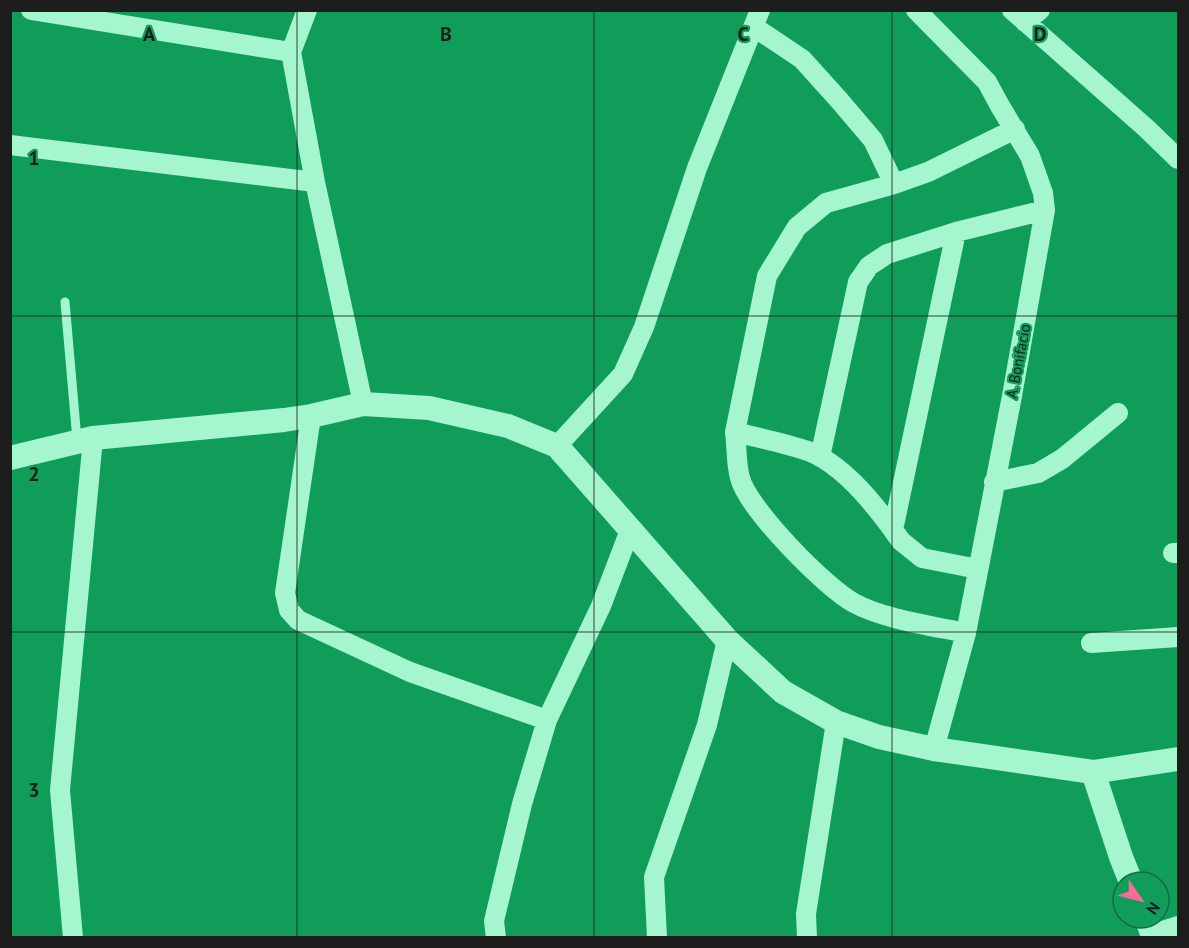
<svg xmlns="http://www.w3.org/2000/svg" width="1189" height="948" font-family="'PT Sans',sans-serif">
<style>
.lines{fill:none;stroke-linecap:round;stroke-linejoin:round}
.service{stroke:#a5f5ce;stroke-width:9}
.minor{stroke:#a5f5ce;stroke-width:20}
.tertiary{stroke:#a5f5ce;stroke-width:24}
.grid{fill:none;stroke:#1d1d1d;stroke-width:1.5;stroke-opacity:0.55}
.labels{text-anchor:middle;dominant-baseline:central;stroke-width:4.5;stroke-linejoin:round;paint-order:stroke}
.street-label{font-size:15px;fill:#1d1d1d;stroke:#109d5a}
.grid-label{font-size:20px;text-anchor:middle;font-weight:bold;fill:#1d1d1d;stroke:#109d5a;stroke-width:4.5;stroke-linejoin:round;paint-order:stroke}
</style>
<rect width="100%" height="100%" fill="#109d5a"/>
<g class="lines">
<path class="service" d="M65,302L77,440"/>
<path class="minor" d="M31,10L291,52L307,10
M916,10L987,82L1000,106L1030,156L1043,193L1045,210L1012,396L966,633L934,749
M1012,10L1146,128L1178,159
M1025,22L1040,10
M754,27L802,59L839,100L873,140L894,184
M291,52L315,182L363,404
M1015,129L928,172L894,184L826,203L797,227L767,276L735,432C759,438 785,443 808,451C842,464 872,501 893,530L956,232L1045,210
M10,145L315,182
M311,416L285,593L289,610L298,620L410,672L547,720
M735,432C737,447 736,464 740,478C748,509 826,588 854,603C883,619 933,626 966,633
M557,446L623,374L644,327L697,168L760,10
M820,457L858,282L869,266L887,254L956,232
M994,482L1038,473L1062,459L1118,413
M893,530L901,541L922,558L978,569
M1173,553H1178
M1091,643L1178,637
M1153,934L1178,926
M73,938L60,790L93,438
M496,938L494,921L522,804L547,720L601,606L630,530
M657,938L654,877L707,725L727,640
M807,938L806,914L836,722"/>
<path class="tertiary" d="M10,458L93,438L284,420L311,416L363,404L429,408L508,426L557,446L727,640L783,692L836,722L879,737L934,749L1093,772L1178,759
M1093,772L1121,857L1131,882
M1146,918L1154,938"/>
</g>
<path class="grid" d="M297,10V938M594,10V938M892,10V938M10,316H1178M10,632H1178"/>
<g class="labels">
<g class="street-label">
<text transform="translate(1018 361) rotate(-79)">A. Bonifacio</text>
</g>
</g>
<g class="grid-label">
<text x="149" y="41">A</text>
<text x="446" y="41">B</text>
<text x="743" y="41">C</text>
<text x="1040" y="41">D</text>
<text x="34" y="165">1</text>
<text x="34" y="481">2</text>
<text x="34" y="797">3</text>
</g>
<rect width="1189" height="948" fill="none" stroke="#1d1d1d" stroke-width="24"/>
<g transform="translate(1141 900) rotate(125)"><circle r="28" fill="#109d5a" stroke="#156a42" stroke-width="1.5"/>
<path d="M0-4.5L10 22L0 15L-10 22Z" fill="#ff699a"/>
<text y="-9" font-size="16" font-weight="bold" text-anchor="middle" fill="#1d1d1d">N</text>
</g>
</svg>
